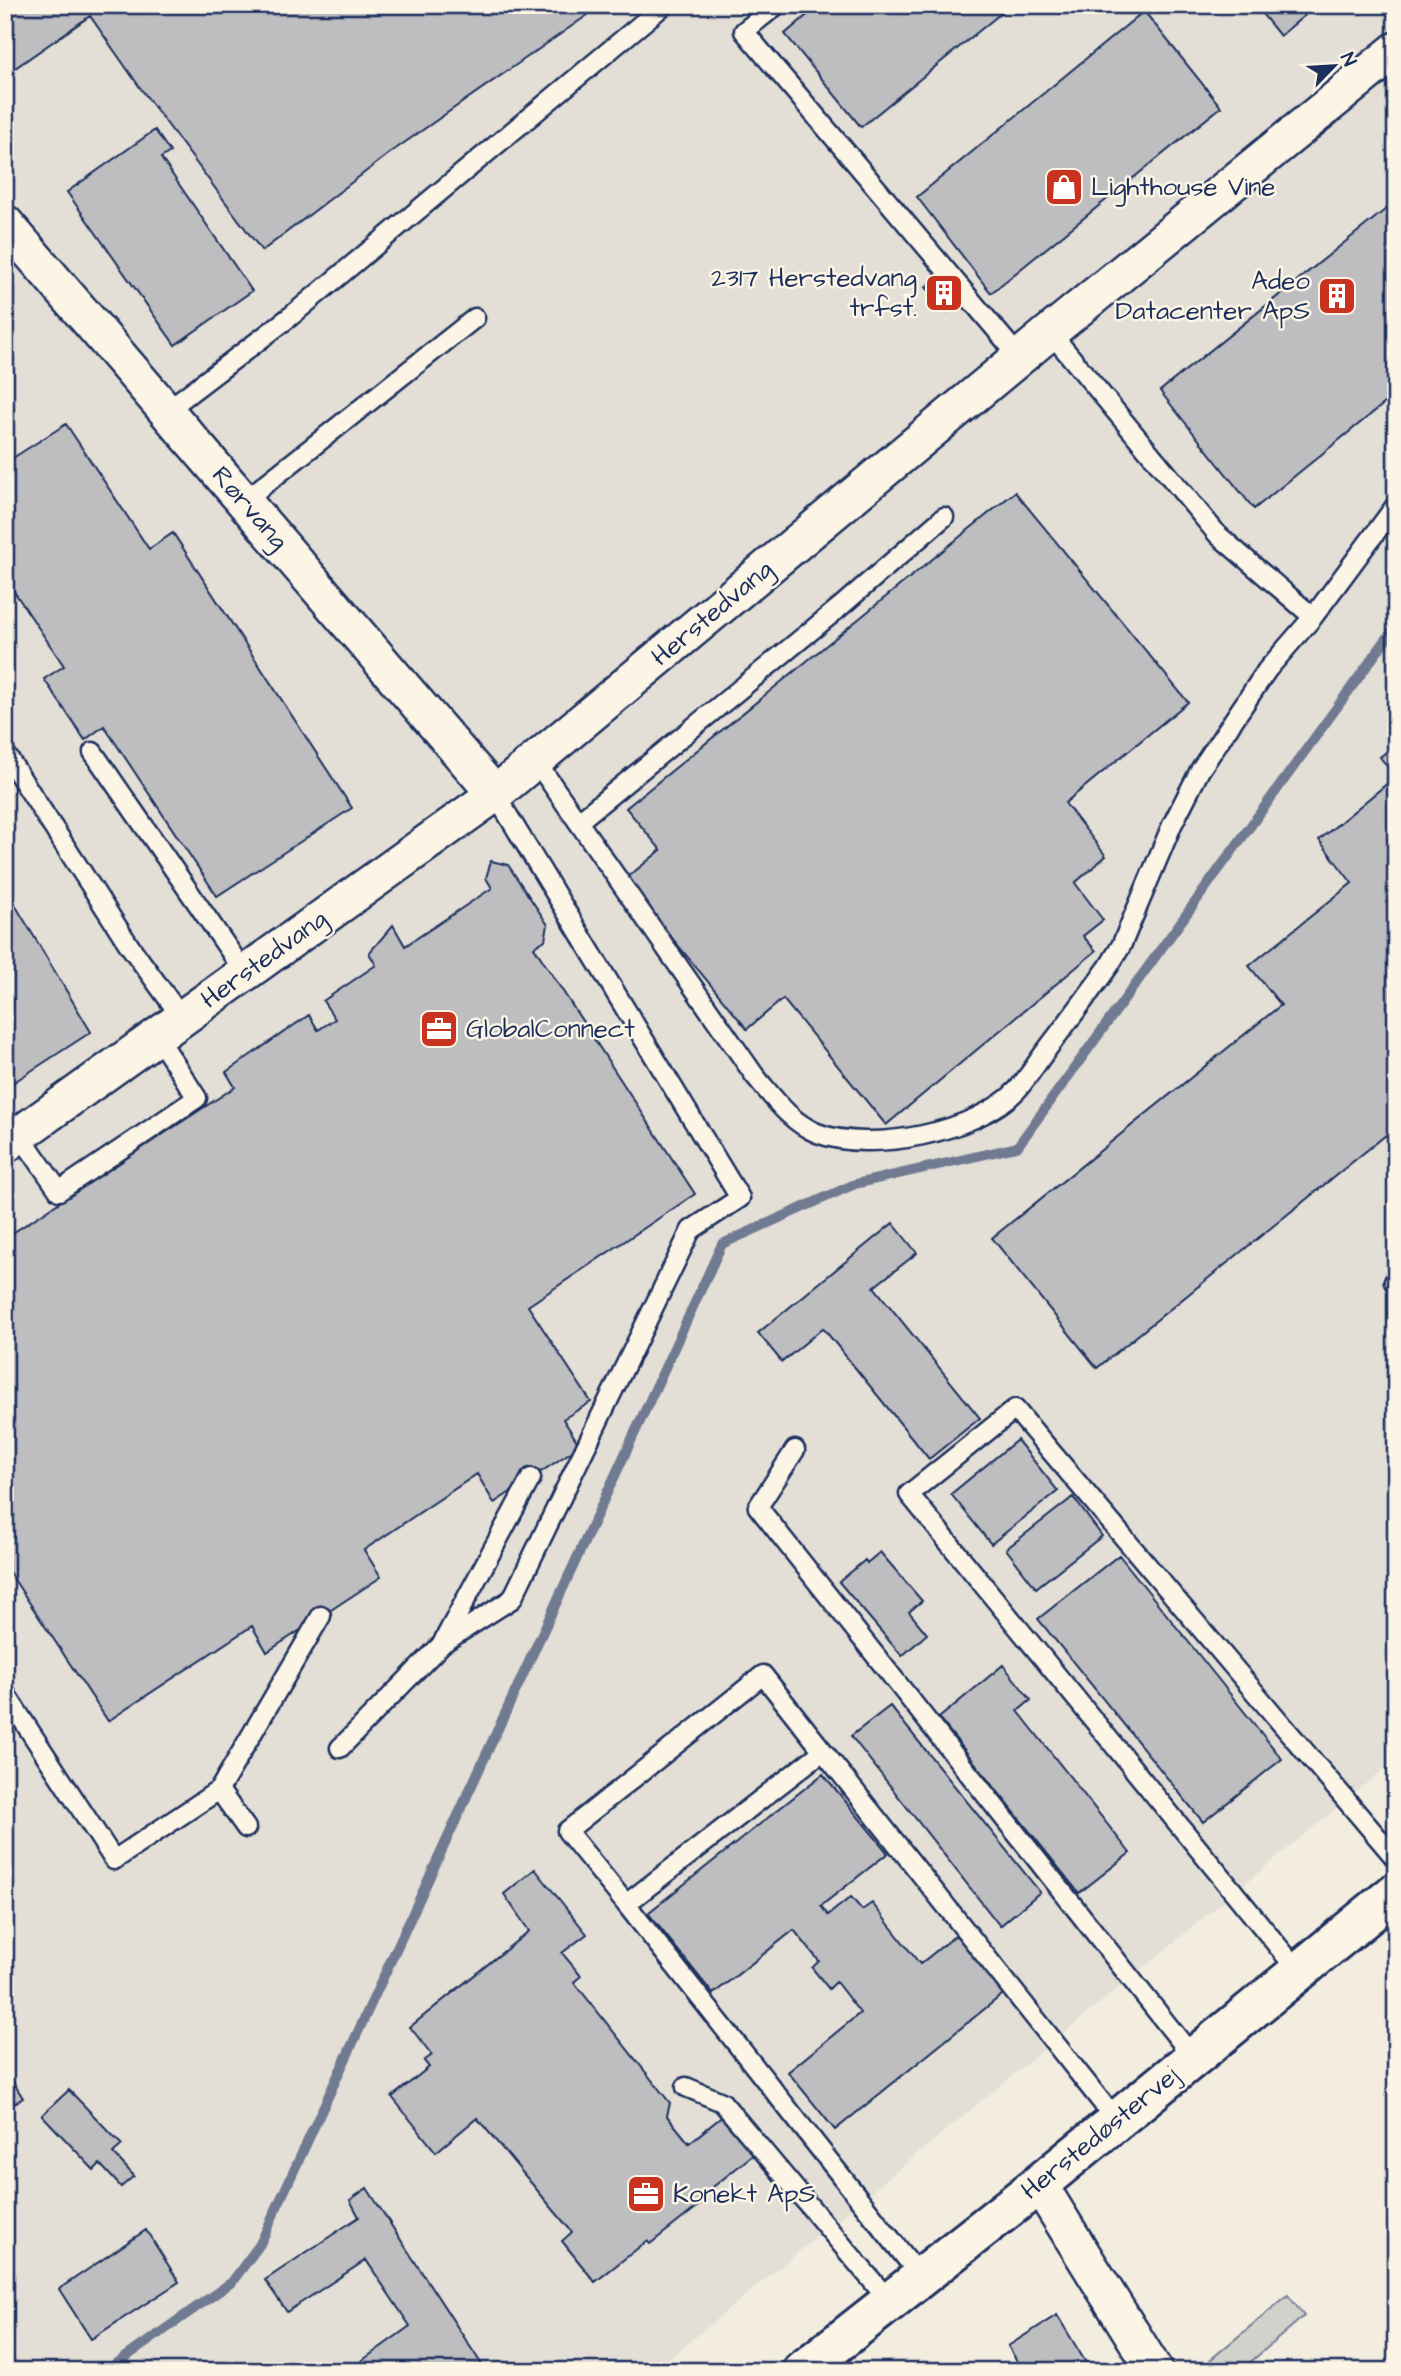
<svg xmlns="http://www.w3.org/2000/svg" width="1401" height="2376" font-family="'Architects Daughter',sans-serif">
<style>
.built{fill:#e3dfd6}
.green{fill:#d3d1cc;stroke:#778095;stroke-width:2}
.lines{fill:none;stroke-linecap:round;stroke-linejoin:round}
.stream{stroke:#707a91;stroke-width:10}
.building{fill:#bebec0;stroke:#1b2f5e;stroke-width:2}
.service-casing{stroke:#1b2f5e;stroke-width:23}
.minor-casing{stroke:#1b2f5e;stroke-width:40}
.tertiary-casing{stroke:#1b2f5e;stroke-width:44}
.service{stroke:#fcf5e5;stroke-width:18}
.minor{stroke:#fcf5e5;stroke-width:35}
.tertiary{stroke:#fcf5e5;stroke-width:38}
.labels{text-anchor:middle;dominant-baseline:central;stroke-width:5;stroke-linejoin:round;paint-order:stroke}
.poi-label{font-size:26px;fill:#1b2f5e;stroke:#fcf5e5;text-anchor:start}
.street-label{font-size:26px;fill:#1b2f5e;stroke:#fcf5e5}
</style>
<rect width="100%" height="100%" fill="#f3ede0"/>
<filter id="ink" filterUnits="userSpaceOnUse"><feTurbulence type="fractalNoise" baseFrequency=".0143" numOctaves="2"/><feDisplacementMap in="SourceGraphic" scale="14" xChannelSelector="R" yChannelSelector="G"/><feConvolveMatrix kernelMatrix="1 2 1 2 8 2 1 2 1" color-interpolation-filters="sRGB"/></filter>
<g filter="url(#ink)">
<path class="built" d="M5,5H1396V1759L654,2371H5Z"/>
<path class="green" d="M1288,2295L1304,2316L1240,2371H1218L1210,2360Z"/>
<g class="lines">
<path class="stream" d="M106,2371L232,2282L260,2244L722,1244L855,1184L1017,1147L1396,626"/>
</g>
<path class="building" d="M5,5H602L394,150L262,251L141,89L90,16L5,75Z
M819,5H1011L861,127L785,34Z
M1255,5H1317L1280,36Z
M1144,11L1221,107L991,293L917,197Z
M155,130L170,152L161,158L252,291L175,345L67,192Z
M1396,201V394L1254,509L1160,391Z
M941,274L962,300L947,312L926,287Z
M66,424L149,549L173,533L352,808L217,896L104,726L85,740L44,679L64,666L5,578V463Z
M1015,492L1188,702L1065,803L1106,856L1075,883L1103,920L1083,936L1096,951L886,1125L783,999L747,1029L624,880L661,850L626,808Z
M1396,744V1147L1386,1135L1097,1368L992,1238L1281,1005L1249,966L1352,883L1319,840L1395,777L1380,757Z
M491,861L508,865L548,925L545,940L534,947L695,1194L528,1306L591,1402L563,1419L580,1446L494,1503L477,1474L364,1550L381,1577L267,1652L252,1626L108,1721L5,1566V1238L235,1087L226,1072L309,1015L318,1030L335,1019L323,1001L376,965L369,953L393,925L405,946L492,888L486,878Z
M5,888L91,1032L5,1088Z
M893,1223L917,1253L874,1287L980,1418L929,1459L823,1328L782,1362L758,1333Z
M1017,1440L1058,1491L991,1544L951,1494Z
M1073,1497L1102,1536L1036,1588L1006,1549Z
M880,1552L922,1601L909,1612L927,1634L902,1656L839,1582L865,1560L867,1563Z
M1119,1555L1282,1759L1203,1822L1038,1619Z
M1003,1665L1031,1700L1018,1711L1130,1853L1079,1893L939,1718Z
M890,1706L1040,1892L1000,1926L851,1736Z
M823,1774L888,1853L821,1906L828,1915L851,1897L862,1910L872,1903L920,1964L956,1935L1003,1994L835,2130L788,2072L860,2013L836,1982L829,1989L812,1968L819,1961L794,1930L713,1994L648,1913Z
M535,1869L587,1934L562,1953L581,1976L574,1982L670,2103L667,2116L689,2143L724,2115L754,2154L703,2195L706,2200L650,2244L647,2241L595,2282L562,2241L572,2232L477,2118L436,2152L392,2097L429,2067L424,2061L432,2055L410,2027L529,1931L504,1894Z
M5,2069L23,2098L5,2109Z
M69,2090L122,2145L113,2153L134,2176L121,2187L100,2164L94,2170L42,2115Z
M367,2188L486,2371H355L353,2367L410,2326L366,2260L287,2312L265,2280L359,2217L350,2200Z
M146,2230L179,2282L91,2339L59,2289Z
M1057,2315L1091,2371H1023L1008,2346Z"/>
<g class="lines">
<defs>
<path id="service" d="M777,5L744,31L1020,358
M1050,332L1218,535L1313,617L1396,505
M166,411L291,316L664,5
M244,501L475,318
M93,752L245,973
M5,753L129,945L182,1018
M535,760L755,1076C773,1097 790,1122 817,1133C871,1154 977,1132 1017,1090C1027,1079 1036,1064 1045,1052C1067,1023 1088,995 1109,966L1121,946L1172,825L1200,770L1267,670L1313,617
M579,821L840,607L944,517
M20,1135L59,1191L197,1098L157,1036
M1396,1280L1394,1282L1396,1284
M795,1450L758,1507L1193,2057
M444,1640L531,1478
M5,1693L114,1860L219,1790L246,1828
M340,1748L443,1643L512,1599L691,1230L740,1198L495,794
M219,1790L321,1616
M626,1904L567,1831L763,1675L823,1751
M1299,1972L909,1494L1015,1409L1396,1859
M686,2087L722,2102L890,2302
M921,2277L626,1904L823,1751L1116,2120"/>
<path id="minor" d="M5,223L495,794
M5,1145L495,794L1050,332L1396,50
M1039,2184L1155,2371"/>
<path id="tertiary" d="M802,2371L1039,2184L1396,1892"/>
</defs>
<use href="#service" class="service-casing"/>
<use href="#minor" class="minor-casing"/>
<use href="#tertiary" class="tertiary-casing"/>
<use href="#service" class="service"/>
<use href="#minor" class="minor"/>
<use href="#tertiary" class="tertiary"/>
</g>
</g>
<defs>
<symbol id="shop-square" viewBox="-11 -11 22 22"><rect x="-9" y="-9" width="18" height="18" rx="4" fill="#c8321e" stroke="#fcf5e5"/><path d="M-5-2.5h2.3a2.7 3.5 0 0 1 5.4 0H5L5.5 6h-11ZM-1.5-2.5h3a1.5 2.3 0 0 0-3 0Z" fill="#fff"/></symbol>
<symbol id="building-square" viewBox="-11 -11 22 22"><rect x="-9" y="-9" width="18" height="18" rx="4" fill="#c8321e" stroke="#fcf5e5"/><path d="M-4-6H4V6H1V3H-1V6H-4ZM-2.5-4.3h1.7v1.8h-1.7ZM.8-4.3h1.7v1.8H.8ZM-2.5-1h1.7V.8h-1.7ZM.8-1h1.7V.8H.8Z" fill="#fff"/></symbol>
<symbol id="office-square" viewBox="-11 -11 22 22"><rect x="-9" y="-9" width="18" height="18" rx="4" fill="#c8321e" stroke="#fcf5e5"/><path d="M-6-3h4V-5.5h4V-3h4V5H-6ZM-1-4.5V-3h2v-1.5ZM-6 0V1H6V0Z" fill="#fff"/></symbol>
</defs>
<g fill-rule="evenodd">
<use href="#shop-square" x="1042" y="165" width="44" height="44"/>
<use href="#building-square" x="922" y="271" width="44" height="44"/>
<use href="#building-square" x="1315" y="274" width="44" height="44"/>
<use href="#office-square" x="417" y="1007" width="44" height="44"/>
<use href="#office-square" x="624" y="2172" width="44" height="44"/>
</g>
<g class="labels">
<g class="poi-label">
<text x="1091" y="187">Lighthouse Vine</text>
<text x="917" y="278" text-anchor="end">2317 Herstedvang<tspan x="917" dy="30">trfst.</tspan></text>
<text x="1310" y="281" text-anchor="end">Adeo<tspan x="1310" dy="30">Datacenter ApS</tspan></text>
<text x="466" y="1029">GlobalConnect</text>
<text x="673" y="2194">Konekt ApS</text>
</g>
<g class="street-label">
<text transform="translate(250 508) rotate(49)">Rørvang</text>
<text transform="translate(712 613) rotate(-40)">Herstedvang</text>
<text transform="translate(264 959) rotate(-36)">Herstedvang</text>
<text transform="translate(1100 2133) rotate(-39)">Herstedøstervej</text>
</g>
</g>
<rect width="1401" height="2376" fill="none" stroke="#fcf5e5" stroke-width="28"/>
<rect x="14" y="14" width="1373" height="2348" fill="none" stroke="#1b2f5e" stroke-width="2.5" filter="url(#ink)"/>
<g transform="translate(1334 66) rotate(65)" stroke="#fcf5e5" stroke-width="5" paint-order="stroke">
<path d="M0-5L12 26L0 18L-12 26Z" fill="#1b2f5e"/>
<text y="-10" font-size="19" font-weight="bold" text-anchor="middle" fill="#1b2f5e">N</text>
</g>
</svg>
